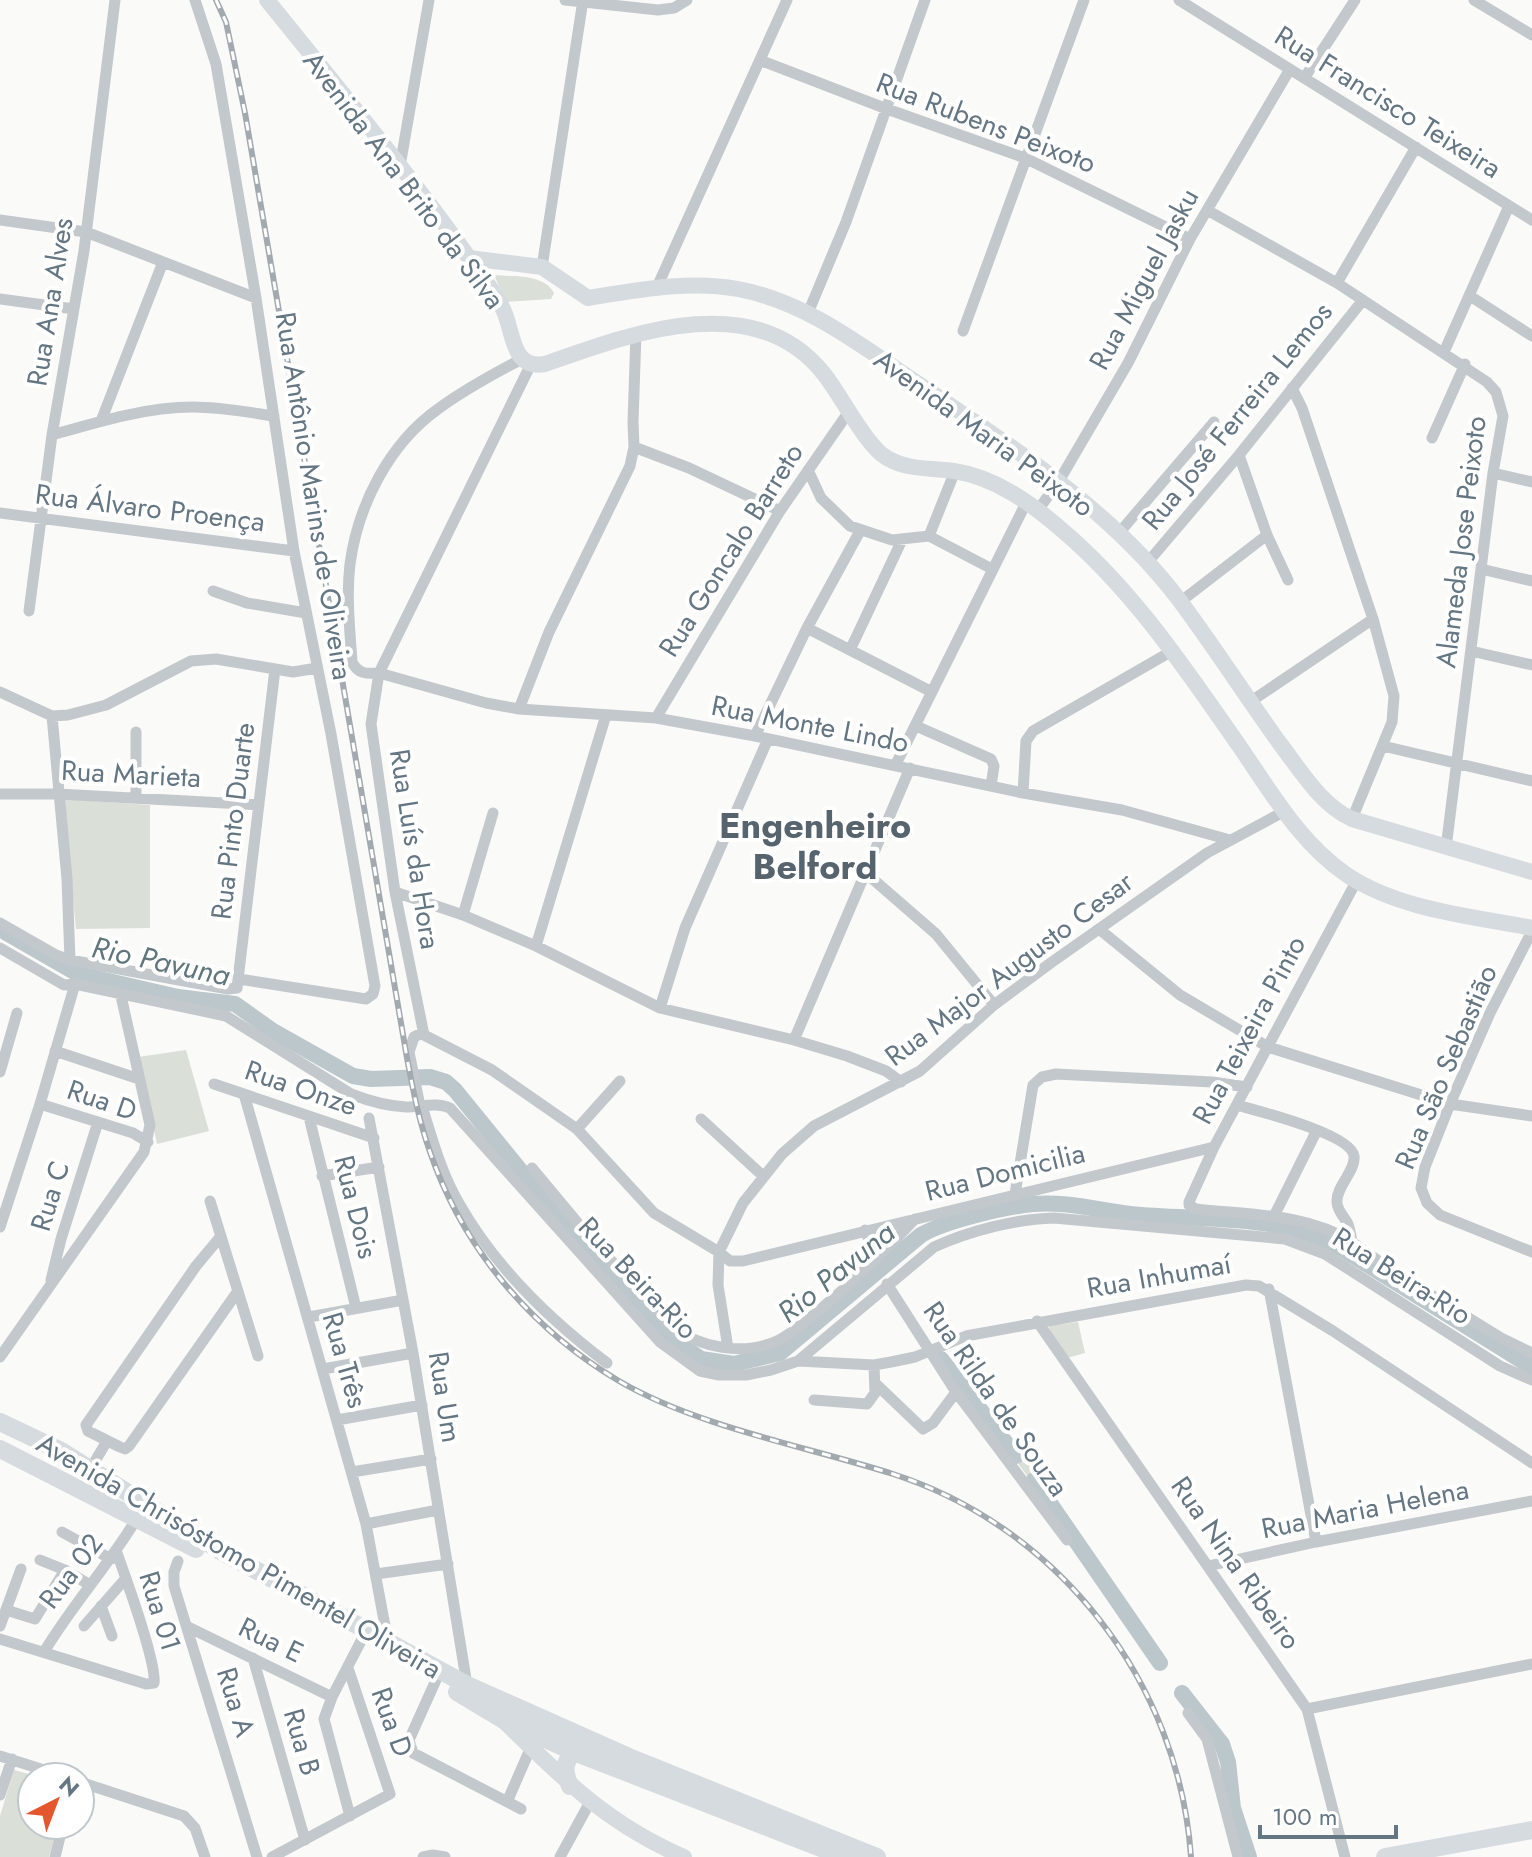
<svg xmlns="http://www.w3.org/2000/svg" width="1532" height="1857" font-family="Jost,sans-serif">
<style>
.green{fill:#dadfd7}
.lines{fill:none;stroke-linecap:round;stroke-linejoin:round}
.river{stroke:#bbc7cb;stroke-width:16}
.street{stroke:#c3c8cc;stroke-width:11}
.secondary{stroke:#d6dbdf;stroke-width:16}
.primary{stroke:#d6dbdf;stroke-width:18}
.rail-casing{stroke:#a2aab0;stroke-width:6}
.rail{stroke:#fff;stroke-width:3;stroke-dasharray:9;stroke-linecap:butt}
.labels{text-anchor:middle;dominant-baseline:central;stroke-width:8;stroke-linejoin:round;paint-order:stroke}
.street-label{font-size:28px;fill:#657683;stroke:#fff}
.water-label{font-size:30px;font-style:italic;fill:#60757c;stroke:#fff}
.district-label{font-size:36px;font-weight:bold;fill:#57646e;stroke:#fff}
</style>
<rect width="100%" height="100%" fill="#fafaf8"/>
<path class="green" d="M494,275C514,277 544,274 554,293L551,299L506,302Z
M63,799L150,805V928L76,929Z
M186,1050L209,1131L157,1144L138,1057Z
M1078,1322L1085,1353L1067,1358L1050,1333L1049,1326Z
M1022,1448L1049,1485L1043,1488L1035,1478L1031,1481L1015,1459L1019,1456L1016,1452Z
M14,1770L40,1777H32V1825H58L49,1857H0V1816Z"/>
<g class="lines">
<path class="river" d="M5,932L78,974L178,997L235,1004L273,1031L353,1076L371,1079L430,1077L446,1082L455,1090L542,1197L607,1268L674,1340L701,1359L734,1364L780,1353L921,1235C945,1221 1004,1207 1033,1204C1066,1201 1097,1210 1130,1214C1199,1221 1271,1213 1334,1244L1532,1367
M941,1359L1016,1456
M1034,1480L1160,1663
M1182,1693L1222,1744L1228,1762L1233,1808L1249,1857"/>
<path class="street" d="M195,0L216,64L256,298L294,551L331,734L375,986L373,994L366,999L239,979
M565,0L658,10L674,8L687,0
M1179,0L1532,220
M1474,0L1532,35
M760,60L887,109L1025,158L1190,239
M1305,77L1355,0
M400,166L429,0
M1207,210L1337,283L1487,382L1496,392L1503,416L1493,473L1446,848
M0,220L86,232L256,298
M542,267L583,0
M1337,283L1416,147
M657,287L787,0
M1470,296L1532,336
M0,299L74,309
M808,313L846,222L925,0
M963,331L1084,0
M1444,352L1509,206
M522,359C493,374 464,390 438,409C389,444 358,505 350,564C346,597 350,630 352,662C358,674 366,674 379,673L486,703L519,709L656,718L755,736L1023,793L1122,810L1230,840
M530,366L379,673L371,724L395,892L424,1035L492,1070L577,1129L654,1213L719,1252L730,1261H743L1214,1147
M1292,388L1302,408L1373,619L1394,696L1392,722L1352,819
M101,421L163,262
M52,435C97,422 146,407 193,407C220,407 247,412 274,416
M1432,438L1465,364
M634,447L689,468L780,511
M1239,455L1267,535L1288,580
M808,470L821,498L850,526L892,540L929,536L992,569
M1493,473L1532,482
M1038,510L1059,481L1128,363L1190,239L1290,69
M0,513L294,551
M1119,533L1214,422
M929,536L955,471
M1148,562L1239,455L1363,300
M1481,569L1532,581
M213,591L247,603L306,613
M1180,602L1267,535
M29,611L52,435L84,251L115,0
M807,628L932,692
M851,648L902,540
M1471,651L1532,665
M0,692L52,716L68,715L106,705L191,661L216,659L293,672L317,668
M1250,702L1373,619
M519,709L549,632L630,466L634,447L633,422L636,333
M52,716L67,879L70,960
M656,718L780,511L850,410
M916,726L991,759L994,766L991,786
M755,736L807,628L860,531
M1383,746L1532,781
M896,764L1026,503
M1023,793L1026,741L1033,731L1172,651
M0,794H58L259,805
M136,798V732
M867,874L936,934L994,1005
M395,892L463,915L536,946L660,1008L794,1040L847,1056L886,1071L901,1082
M463,915L493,813
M0,923L56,955L70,960L228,989L237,988L275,669
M1099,929L1180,995L1268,1047L1450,1104L1532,1116
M1532,931L1490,1013L1450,1104L1425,1167L1421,1188L1427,1203L1440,1215L1532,1252
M536,946L606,715
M0,948L64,985L75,984L226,1016L351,1094C369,1101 386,1106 406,1107C422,1107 436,1102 450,1108L660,1342L700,1371L719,1375H746L771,1370L798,1361L934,1247C969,1231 1015,1219 1054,1218L1285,1239L1325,1254L1500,1366L1532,1380
M660,1008L685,928L768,739
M794,1040L910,768
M55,1051L139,1079
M0,1072L17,1013
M214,1084L374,1138
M244,1094L366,1524L388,1642
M40,1104L133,1133L148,1142
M1237,1105C1258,1111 1351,1134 1354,1156C1356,1171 1336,1186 1337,1202C1337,1211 1344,1216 1348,1224C1350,1229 1351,1236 1352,1242L1394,1272L1501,1338L1532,1353
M420,1106L409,1052L414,1037L422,1033
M422,1106C432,1139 442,1175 460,1205C496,1268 550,1320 607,1363
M309,1117L356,1308
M369,1118L413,1353L467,1685
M701,1119L763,1176
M577,1129L620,1081
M532,1168L592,1240L672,1326C700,1348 743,1356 777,1341C793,1333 808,1319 822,1308C855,1280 885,1251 915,1219
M322,1176L379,1167
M1015,1194L1033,1085L1042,1077L1056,1074L1212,1082L1247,1087
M210,1201L258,1356
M1274,1216L1317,1130
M0,1227L40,1104L75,984
M865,1230L877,1259
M221,1236L196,1266L86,1425L88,1431L120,1447L125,1449L129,1446L238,1291
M1352,1242C1306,1213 1248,1215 1196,1209L1189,1205V1202L1214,1147L1357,880
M51,1280L61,1239L98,1122
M887,1284L956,1392L1067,1540
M1269,1289L1316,1542
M309,1317L403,1300
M1037,1321L1307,1709L1345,1857
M728,1348L718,1285L719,1252L743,1203L782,1154L814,1126L920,1071L994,1005L1052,962L1207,853L1285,811
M0,1357L144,1152L150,1125L121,996
M798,1361L874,1365L891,1362L915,1357L966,1336L1246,1285L1259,1286L1333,1331L1532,1463
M323,1369L413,1353
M876,1384L923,1429L933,1423L956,1392
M814,1400L867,1404L875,1393L874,1365
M337,1420L422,1405
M91,1468L107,1441
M352,1472L431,1459
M366,1524L438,1510
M62,1532L111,1559
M40,1560L65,1570L90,1585
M178,1561L174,1572V1586L257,1857
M1208,1566L1316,1542L1532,1501
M376,1574L448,1564
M101,1606L112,1636
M6,1610L35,1619L65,1570
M0,1626L21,1569
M84,1626L126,1578
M188,1627L332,1697
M0,1639L146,1684L154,1683C157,1663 125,1576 117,1553
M44,1652C72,1605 109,1565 137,1518
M253,1658L305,1840
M436,1680L409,1740L413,1753L521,1809
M1307,1709L1532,1664
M1188,1713L1207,1739L1238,1857
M0,1756L66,1777
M80,1782L184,1816L195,1828L205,1857
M0,1795L12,1759
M507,1802L531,1747
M350,1816L324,1719L332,1697L362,1639
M55,1857L63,1825
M272,1857L390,1794L348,1668
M423,1857L433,1855L445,1857
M560,1857L590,1802"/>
<path class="secondary" d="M267,0C338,88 411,176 477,269C486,281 496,295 503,309C514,332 511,370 545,364C630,334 755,286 824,374C841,395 866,446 887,458C907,470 932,468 954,471C995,477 1032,504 1062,530C1134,591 1186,670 1240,747C1271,792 1300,843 1347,875C1400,910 1471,916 1532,928
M469,258L542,267L588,298C638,290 688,280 738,289C807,302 863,347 920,385C1013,448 1111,509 1180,601C1215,648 1247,698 1281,745C1301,771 1321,805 1352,819L1532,872
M506,1723C564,1780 608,1824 684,1857"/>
<path class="primary" d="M0,1422L63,1452L219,1550L467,1685L629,1757L877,1857
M0,1449L196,1549
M457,1692L502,1719L574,1752L844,1857
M570,1786C562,1768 564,1756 583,1748
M1385,1857L1532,1830"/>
<defs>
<path id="rail" d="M216,0L226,22L245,113L407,1058C413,1090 419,1121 430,1152C463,1248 531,1329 619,1381C698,1427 805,1446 893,1474C1060,1528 1179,1683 1191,1857"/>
</defs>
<use href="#rail" class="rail-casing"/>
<use href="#rail" class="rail"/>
</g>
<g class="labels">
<g class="street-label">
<text transform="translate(1388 102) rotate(32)">Rua Francisco Teixeira</text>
<text transform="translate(986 123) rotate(21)">Rua Rubens Peixoto</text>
<text transform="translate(404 180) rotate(53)">Avenida Ana Brito da Silva</text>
<text transform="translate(1144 279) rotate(-62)">Rua Miguel Jasku</text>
<text transform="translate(50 302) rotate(-81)">Rua Ana Alves</text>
<text transform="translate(1237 416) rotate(-51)">Rua José Ferreira Lemos</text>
<text transform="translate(984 433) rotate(36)">Avenida Maria Peixoto</text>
<text transform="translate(314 496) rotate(81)">Rua Antônio Marins de Oliveira</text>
<text transform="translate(150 508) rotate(7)">Rua Álvaro Proença</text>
<text transform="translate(1461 542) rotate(-83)">Alameda Jose Peixoto</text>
<text transform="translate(731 550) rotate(-58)">Rua Goncalo Barreto</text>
<text transform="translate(810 724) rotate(11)">Rua Monte Lindo</text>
<text transform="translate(131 774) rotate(3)">Rua Marieta</text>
<text transform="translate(233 821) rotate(-83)">Rua Pinto Duarte</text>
<text transform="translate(415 849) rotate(81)">Rua Luís da Hora</text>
<text transform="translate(1009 969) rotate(-37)">Rua Major Augusto Cesar</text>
<text transform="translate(1249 1030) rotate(-62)">Rua Teixeira Pinto</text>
<text transform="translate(1446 1067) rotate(-67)">Rua São Sebastião</text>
<text transform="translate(301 1088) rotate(19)">Rua Onze</text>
<text transform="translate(102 1100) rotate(19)">Rua D</text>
<text transform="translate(1005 1172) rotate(-14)">Rua Domicilia</text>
<text transform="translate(50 1196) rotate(-73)">Rua C</text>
<text transform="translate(356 1207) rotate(76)">Rua Dois</text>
<text transform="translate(1159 1276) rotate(-10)">Rua Inhumaí</text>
<text transform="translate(1402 1276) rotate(32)">Rua Beira-Rio</text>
<text transform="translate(638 1278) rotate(46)">Rua Beira-Rio</text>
<text transform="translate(345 1360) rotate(74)">Rua Três</text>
<text transform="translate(445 1397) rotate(81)">Rua Um</text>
<text transform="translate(996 1399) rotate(55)">Rua Rilda de Souza</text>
<text transform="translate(1365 1509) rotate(-11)">Rua Maria Helena</text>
<text transform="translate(239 1556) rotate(30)">Avenida Chrisóstomo Pimentel Oliveira</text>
<text transform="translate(1236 1563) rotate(55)">Rua Nina Ribeiro</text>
<text transform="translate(71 1571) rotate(-53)">Rua 02</text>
<text transform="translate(160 1611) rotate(73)">Rua 01</text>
<text transform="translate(271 1640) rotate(26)">Rua E</text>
<text transform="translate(236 1702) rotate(73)">Rua A</text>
<text transform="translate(392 1722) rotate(70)">Rua D</text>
<text transform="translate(302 1742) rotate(74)">Rua B</text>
</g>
<g class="water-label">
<text transform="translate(161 961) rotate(12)">Rio Pavuna</text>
<text transform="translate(836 1272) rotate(-39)">Rio Pavuna</text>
</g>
<g class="district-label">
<text x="815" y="825">Engenheiro<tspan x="815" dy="41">Belford</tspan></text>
</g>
</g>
<g transform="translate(56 1801) rotate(42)"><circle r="38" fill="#ffffff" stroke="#c1c8cd" stroke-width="2"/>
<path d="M0-6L14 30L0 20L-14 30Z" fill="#e4572e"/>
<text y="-12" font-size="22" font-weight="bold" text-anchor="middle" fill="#657683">N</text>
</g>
<path d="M1260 1825v12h136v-12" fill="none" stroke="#657683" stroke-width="4"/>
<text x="1272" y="1825" font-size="24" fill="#657683" stroke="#ffffff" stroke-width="6" paint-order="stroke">100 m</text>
</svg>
